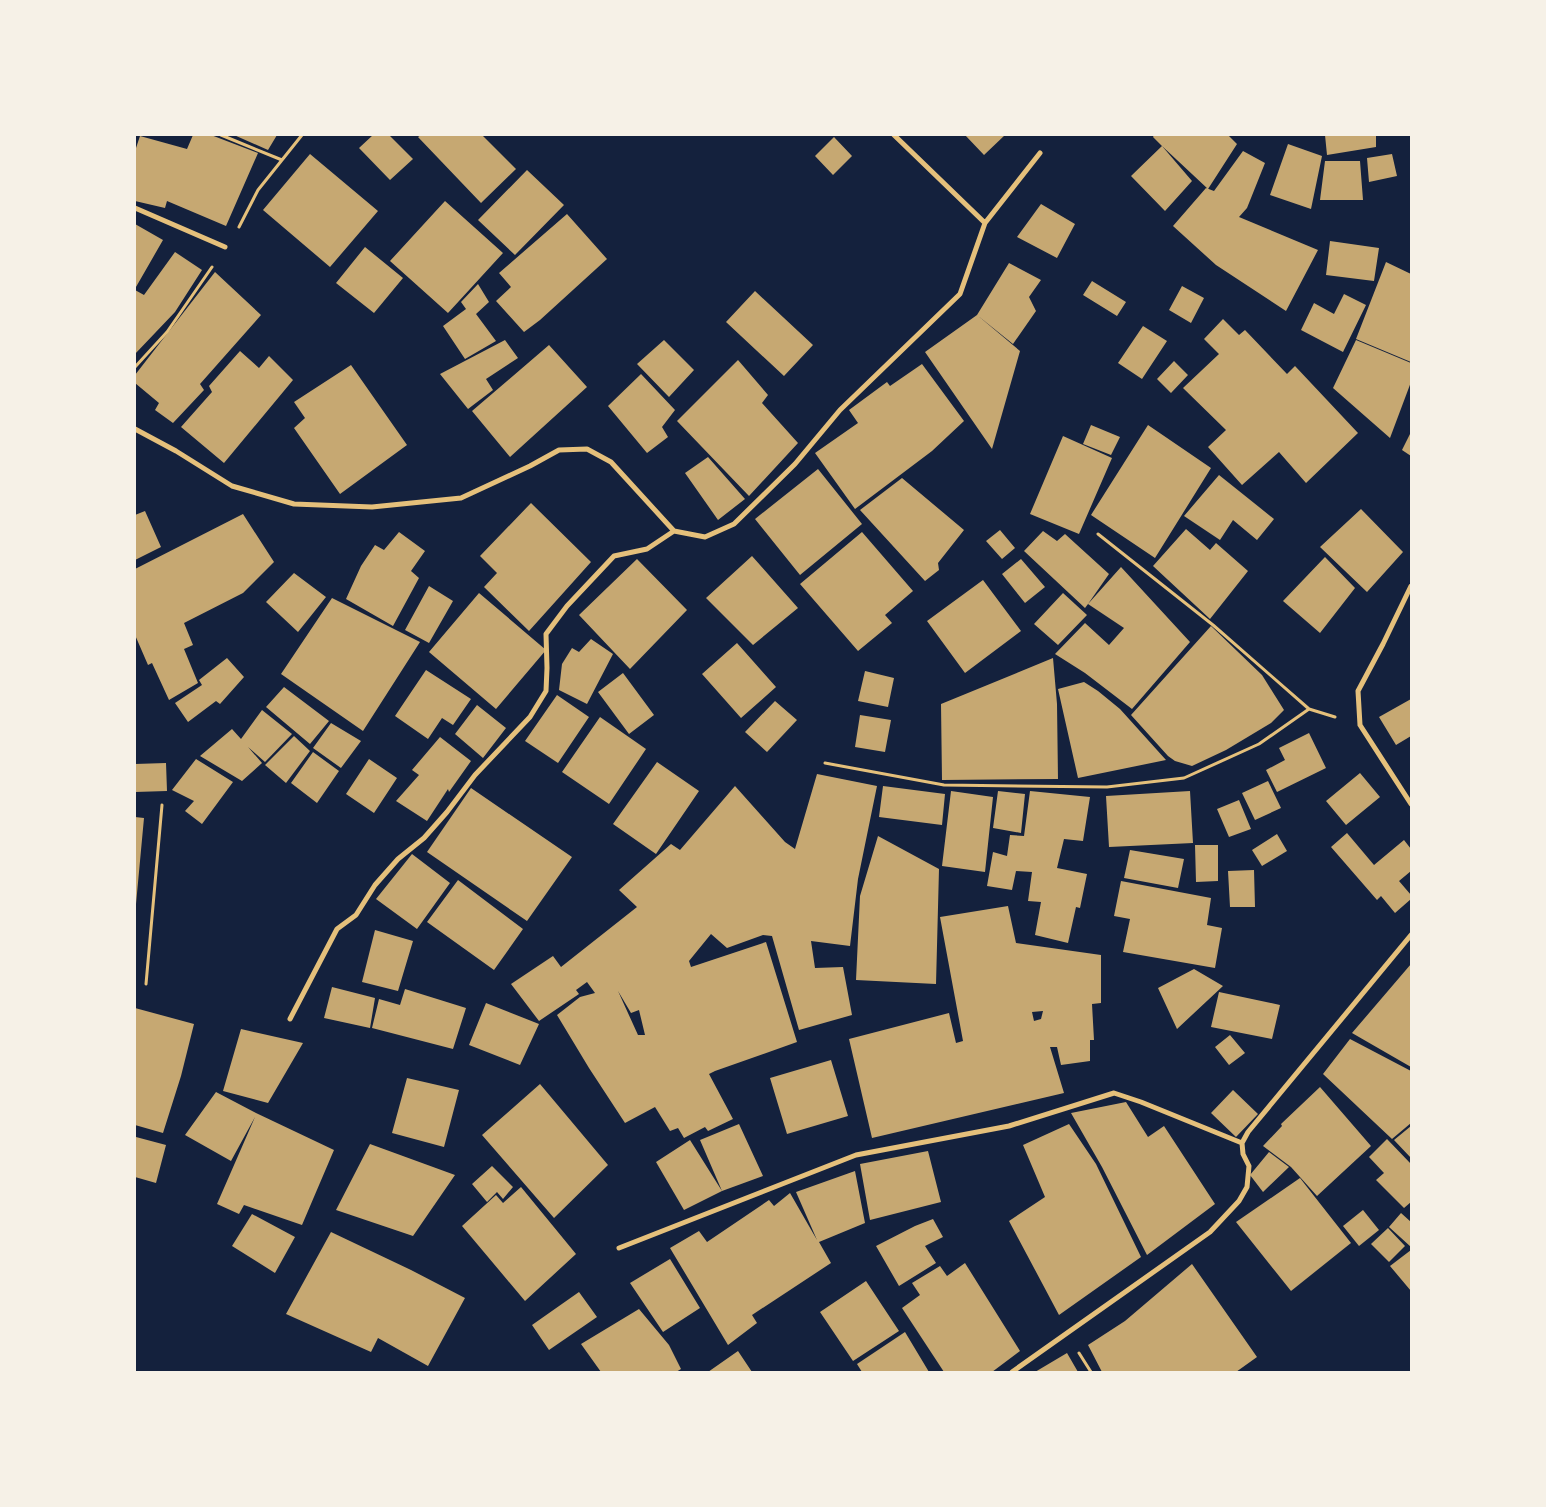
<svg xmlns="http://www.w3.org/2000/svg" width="1546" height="1507" font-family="'Roboto Condensed',sans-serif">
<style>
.building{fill:#c6a872;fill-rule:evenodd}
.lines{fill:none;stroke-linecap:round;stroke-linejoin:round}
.path{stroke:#e5c07b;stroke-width:3}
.minor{stroke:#e5c07b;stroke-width:5}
</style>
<rect width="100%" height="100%" fill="#14213d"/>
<path class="building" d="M193,135H211L258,153L226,226L167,201L165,208L135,201V151L140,136L187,149Z
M234,135H277L268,150Z
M373,135H389L413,159L390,180L359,148Z
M421,135H482L516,169L481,203L418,137Z
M965,135H1005L984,155Z
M1154,135H1228L1237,144L1208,189L1162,146L1192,181L1165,211L1131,176L1162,146L1153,137Z
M1325,135H1376V147L1327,155Z
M834,137L852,156L833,175L815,156Z
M1288,144L1322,156L1311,209L1270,195Z
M1243,151L1265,163L1247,208L1239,217L1318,250L1286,311L1216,265L1173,226L1206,188L1214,191Z
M310,154L378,211L330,267L263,210Z
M1392,154L1397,176L1369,182L1367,158Z
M1325,161H1360L1363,200H1320Z
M527,170L564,205L515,255L478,220Z
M445,201L503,253L448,313L390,261Z
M1041,204L1075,224L1057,258L1017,237Z
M567,214L607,259L540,320L524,332L496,301L511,287L499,273Z
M135,224L163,240L136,287L135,286Z
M1330,241L1379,248L1374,281L1326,275Z
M365,247L403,278L374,313L336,283Z
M175,252L202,270L175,312L135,354V290L144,295Z
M1386,262L1411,274V362L1356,339Z
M1009,263L1041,280L1029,297L1036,311L1013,344L977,315Z
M215,272L261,315L200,384L204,390L173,423L155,410L159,403L135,383V375Z
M1092,281L1126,302L1117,316L1083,295Z
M478,284L489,302L476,314L496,341L465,359L443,326L466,309L461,302Z
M1182,286L1204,298L1191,323L1169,310Z
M755,291L813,345L784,376L726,322Z
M1344,294L1366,305L1343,352L1301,330L1314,303L1334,314Z
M977,315L1020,351L992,449L925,352Z
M1223,319L1239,335L1245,330L1287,374L1295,366L1358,433L1306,483L1279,452L1242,485L1208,447L1226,430L1183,388L1219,354L1204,339Z
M1143,326L1167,341L1142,379L1118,363Z
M505,340L518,358L486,379L493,390L468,409L440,374Z
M664,340L694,370L669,397L637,364Z
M1356,340L1411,363V382L1390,438L1333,388Z
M549,345L587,387L510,457L472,411Z
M240,351L259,368L269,356L293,380L224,463L181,427L212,392L209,386Z
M738,360L768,395L762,403L798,443L749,496L677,421Z
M1174,361L1188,375L1171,393L1157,379Z
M922,364L964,421L932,451L855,509L815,453L858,423L849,410L887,382L890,386Z
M351,365L407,445L340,494L294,428L305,418L294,402Z
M641,374L675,410L662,427L668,437L647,453L608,406Z
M1091,425L1120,437L1111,455L1083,444Z
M1148,425L1211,468L1155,558L1091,515Z
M1411,432V456L1402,450Z
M1063,436L1112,458L1079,534L1030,514Z
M708,457L745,499L718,520L685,473Z
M818,469L862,524L800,575L755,519Z
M1219,475L1274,519L1257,540L1233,520L1220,540L1184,516Z
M902,478L964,530L938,563L939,570L925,581L860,510Z
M531,503L591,562L529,631L484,587L497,573L480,556Z
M1361,509L1403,552L1367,592L1320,547Z
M145,511L161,547L135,560V515Z
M243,514L274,562L243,593L184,623L193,645L184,649L198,683L169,700L152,663L148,665L135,635V569Z
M1186,529L1210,550L1216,543L1248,571L1210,619L1153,566Z
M1000,530L1015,548L1002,559L986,541Z
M1043,531L1057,541L1065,534L1109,574L1088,604L1121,567L1190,642L1132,709L1085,673L1055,654L1085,623L1109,645L1124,628L1088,604L1085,608L1024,551Z
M399,532L425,551L411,571L419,578L393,626L346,599L361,566L375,545L384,550Z
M862,532L913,591L885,615L892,623L858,651L800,584Z
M752,556L798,608L753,645L706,598Z
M1325,557L1355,588L1320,633L1283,601Z
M637,559L687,610L630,669L579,615Z
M1021,559L1045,587L1025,603L1002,574Z
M294,573L326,597L298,632L266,602Z
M983,580L1021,631L965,673L927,621Z
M429,586L453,601L429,643L405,630Z
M479,593L546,650L496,709L429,652Z
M1063,593L1087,615L1058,645L1034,624Z
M332,598L420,642L363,731L281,674Z
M1211,626L1262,675L1284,710L1271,723L1226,750L1192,766L1175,761L1168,756L1131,715Z
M591,639L613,654L587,704L559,690L562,664L572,648L579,652Z
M737,643L776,687L741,718L702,674Z
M227,658L244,677L220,704L216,701L188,722L175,703L202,685L199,680Z
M1053,658L1057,704L1058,779L942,780L941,704Z
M426,670L471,699L453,725L442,718L428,739L395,716Z
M865,671L894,678L888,707L858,701Z
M623,673L654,715L629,734L598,692Z
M1084,682L1098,691L1120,709L1166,760L1078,778L1058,689Z
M284,687L329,721L310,744L266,707Z
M557,695L589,717L558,763L525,741Z
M1411,699V736L1396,745L1379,717Z
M775,701L797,720L767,752L745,732Z
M477,705L506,728L483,758L455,734Z
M262,710L292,734L265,762L248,747L262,763L242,781L200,756L232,729L241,739Z
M860,715L891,720L885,752L855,747Z
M600,717L646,749L609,804L562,772Z
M331,723L361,741L341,768L313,748Z
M1309,733L1326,768L1277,792L1266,770L1285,760L1279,748Z
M294,736L310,751L286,783L265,765Z
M440,737L471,761L449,792L448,789L427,821L396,801L419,775L412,770Z
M313,752L339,771L317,803L291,783Z
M196,759L233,782L202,824L185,811L194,801L172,790Z
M369,759L397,778L374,813L346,794Z
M657,762L699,791L656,854L613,824Z
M166,763L167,791L135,792V764Z
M1360,773L1380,797L1346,825L1326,801Z
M817,774L877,786L858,879L850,946L811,941L815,968L843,967L852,1015L799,1030L772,936L763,935L727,948L711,934L689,961L691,967L766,942L797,1042L715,1071L709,1074L733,1119L708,1131L705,1127L684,1138L678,1128L670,1131L655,1107L625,1123L589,1068L557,1015L580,997L595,993L587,982L576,990L579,994L539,1021L511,984L553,956L561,967L637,907L619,890L671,844L680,850L735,786L785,842L795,849ZM618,991L631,1013L639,1010L645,1035H638Z
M1268,781L1281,808L1255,820L1242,793Z
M883,786L945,794L942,825L879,817Z
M471,788L572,857L527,921L427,852Z
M951,791L993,797L985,872L942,866Z
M998,791L1025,794L1021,833L993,828Z
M1030,791L1090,797L1083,841L1064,839L1057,868L1087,874L1080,908L1076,907L1068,943L1035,935L1041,902L1028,901L1032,872L1016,871L1012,890L987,886L993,852L1007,856L1010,835L1024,836Z
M1190,791L1193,843L1109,847L1106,796Z
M1239,800L1251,829L1229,837L1217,809Z
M135,817L144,818L136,904H135Z
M1347,833L1374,865L1404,840L1411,849V871L1399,881L1411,895V899L1395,913L1381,896L1377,900L1331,847Z
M1277,834L1287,851L1262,866L1252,850Z
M878,836L939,869L936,984L856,980L860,896Z
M1195,845H1218V881L1196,882Z
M1130,850L1184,859L1178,888L1124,878Z
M412,854L450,883L417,929L376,899Z
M1254,870L1255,907H1230L1228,871Z
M458,880L523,929L494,970L427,922Z
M1121,881L1211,898L1207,925L1222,928L1215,968L1123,952L1130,919L1114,916Z
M1008,906L1016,943L1101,955V1003L1092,1004L1094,1040H1090V1061L1061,1065L1057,1047H1050L1064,1093L872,1138L849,1039L949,1013L956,1043L963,1041L940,917ZM1043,1011L1041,1019L1034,1021L1032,1012Z
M375,930L413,941L398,991L362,982Z
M1411,964V1067L1352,1033Z
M1194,969L1223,986L1177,1029L1158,988Z
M332,987L375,998L370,1028L324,1018Z
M405,989L466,1008L453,1049L372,1028L379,999L400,1005Z
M1219,992L1280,1005L1272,1039L1211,1027Z
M486,1003L539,1024L520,1065L469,1045Z
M135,1008L194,1024L181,1076L163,1133L135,1125Z
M241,1029L303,1043L268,1103L223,1091Z
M1230,1035L1245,1053L1229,1065L1215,1047Z
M1350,1039L1411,1071V1123L1392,1139L1323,1074Z
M831,1060L848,1116L787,1134L770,1078Z
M407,1078L459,1090L444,1147L392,1133Z
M540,1084L608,1165L554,1218L482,1135Z
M1320,1087L1371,1146L1317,1196L1291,1167L1263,1146L1282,1126L1281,1124Z
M1233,1090L1258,1114L1236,1137L1211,1113Z
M216,1092L256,1113L334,1150L302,1225L244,1205L239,1214L217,1204L255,1117L231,1161L185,1135Z
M1126,1102L1148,1137L1164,1126L1215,1204L1147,1255L1102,1167L1071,1113Z
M739,1124L763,1176L722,1191L684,1210L656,1162L690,1140L722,1191L700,1140Z
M1069,1124L1096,1164L1141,1257L1059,1315L1009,1221L1045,1197L1023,1145Z
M1411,1126V1158L1394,1140Z
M136,1137L166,1145L156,1183L135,1177Z
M1387,1139L1411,1164V1202L1404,1208L1376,1180L1384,1173L1369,1157Z
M370,1144L455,1175L413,1236L336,1210Z
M928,1151L941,1202L870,1220L860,1164Z
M1269,1152L1289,1167L1263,1192L1250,1175Z
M492,1166L513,1187L503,1199L497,1192L487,1202L472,1184Z
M855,1171L865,1223L819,1242L831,1263L752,1315L757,1323L728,1345L670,1248L699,1231L707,1242L769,1200L774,1206L790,1193L817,1240L796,1192Z
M1300,1178L1351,1243L1291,1291L1236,1222Z
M521,1187L576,1254L525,1301L462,1226L496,1195L503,1203Z
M1363,1210L1379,1230L1359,1246L1343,1226Z
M1401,1213L1411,1222V1247L1389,1227Z
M252,1214L295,1237L275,1273L232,1246Z
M933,1219L943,1237L925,1246L936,1263L899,1286L876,1246L915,1226Z
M1388,1228L1405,1246L1389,1262L1371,1244Z
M331,1232L411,1270L465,1298L428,1366L378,1338L371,1352L286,1314Z
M1411,1250V1291L1390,1266Z
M670,1259L700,1308L663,1332L630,1283Z
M965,1263L1020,1351L992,1372H944L902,1308L920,1295L912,1283L940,1266L947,1276Z
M1192,1264L1257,1357L1236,1372H1102L1088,1345L1125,1321Z
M866,1281L899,1331L853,1361L820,1312Z
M579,1292L597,1317L549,1350L532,1325Z
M639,1309L669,1345L681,1369L676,1372H601L581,1344Z
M905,1332L929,1372H862L857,1364Z
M738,1351L752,1372H708Z
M1067,1353L1078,1372H1035Z"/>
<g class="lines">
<path class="path" d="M221,135L282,160
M239,227L258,190L302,135
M135,367L167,332L212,267
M1098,534L1213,625L1309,709L1335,717
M825,763L944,785L1107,787L1184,778L1259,744L1309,709
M146,984L162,805
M1079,1353L1091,1372"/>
<path class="minor" d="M894,135L985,223
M135,208L225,247
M135,429L176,451L232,486L294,504L372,507L461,498L530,466L559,450L587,449L611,462L674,531
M674,531L705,537L734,524L795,464L840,410L960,294L985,223L1040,153
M1411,586L1383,644L1358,691L1360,725L1411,804
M290,1019L337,929L356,915L375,885L398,859L424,838L447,812L475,775L530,717L546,691L547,668L546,634L567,606L614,556L647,549L674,531
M619,1248L856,1155L1009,1126L1114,1093L1141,1102L1242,1143
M1012,1372L1210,1232L1239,1201L1247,1187L1249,1166L1243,1154L1242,1143L1248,1132L1411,935"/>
</g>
<rect width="1546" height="1507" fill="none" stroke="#f6f1e7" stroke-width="272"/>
</svg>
